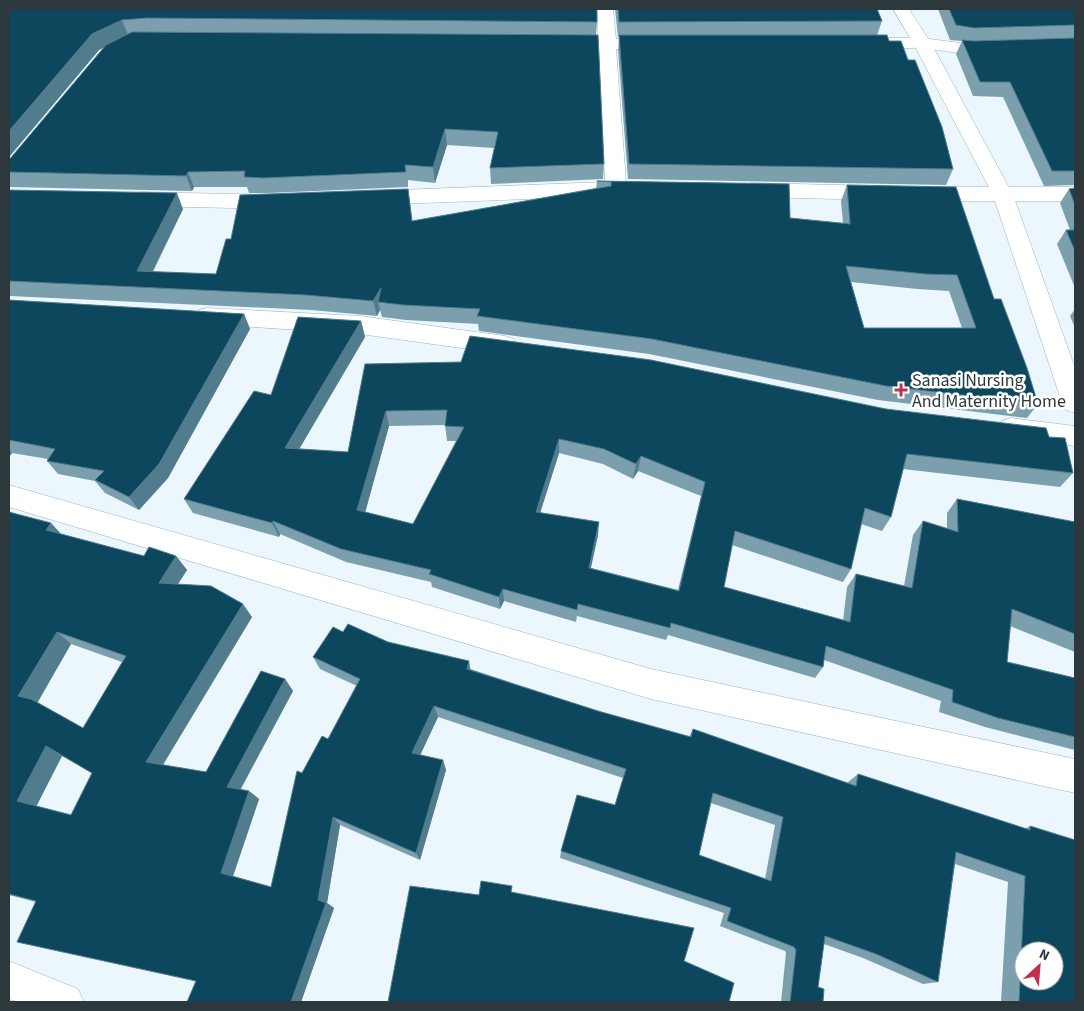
<svg xmlns="http://www.w3.org/2000/svg" width="1084" height="1011" font-family="'Source Sans 3',sans-serif">
<style>
.lines{fill:none;stroke-linecap:round;stroke-linejoin:round}
.minor-casing{stroke:#98b2c0;stroke-width:1}
.tertiary-casing{stroke:#98b2c0;stroke-width:1}
.minor{fill:#fff;fill-rule:evenodd}
.tertiary{fill:#fff;fill-rule:evenodd}
.wall{fill:#7c9fae;fill-rule:evenodd}
.shaded-wall{fill:#507c8e}
.building{fill:#0d475e;stroke:#507c8e;fill-rule:evenodd}
.poi-dot{fill:#c1314f;stroke:#fff;stroke-width:2}
.labels{text-anchor:middle;dominant-baseline:central;stroke-width:5;stroke-linejoin:round;paint-order:stroke}
.poi-label{font-size:18px;fill:#2d383d;stroke:#fff;text-anchor:start}
</style>
<rect width="100%" height="100%" fill="#ecf7fd"/>
<g class="lines">
<defs>
<path id="minor" d="M597,9H613L616,39H657L663,40L666,44L663,48L657,49H616L626,182L638,183L641,188L638,193L631,195L372,205L365,203L362,198L365,193L372,191L605,182L599,49L556,48L553,44L556,40L598,39Z
M865,38H922L968,44H1002L1005,48L1002,52C975,59 948,50 921,48C901,47 878,52 859,47L856,43L859,39Z
M752,183L881,186L888,188L891,193L888,198L881,200L752,197L745,195L742,190L745,185Z
M922,187H1075V201H922L915,199L912,194L915,189Z
M142,192L277,195L284,197L287,202L284,207L277,209L142,206L135,204L132,199L135,194Z
M207,308L360,316L505,336L514,339L517,345L514,351L505,354L360,334L207,324L199,322L195,316L199,310Z
M1011,418L1075,426V446L1011,438L1002,435L998,428L1002,421Z
M9,485L651,669L1075,759V793L651,699L9,507Z"/>
<path id="tertiary" d="M893,9H909L931,43L1013,195L1075,368V413L1066,410L1062,403L993,195L913,43Z
M9,961L78,989L84,1002H18L9,999Z"/>
</defs>
<use href="#minor" class="minor-casing"/>
<use href="#tertiary" class="tertiary-casing"/>
<use href="#minor" class="minor"/>
<use href="#tertiary" class="tertiary"/>
</g>
<path class="wall" d="M9,9L597,22L596,35L604,164L603,179L491,184L490,168L494,148L447,145L435,183L408,180V187L268,193H249L247,187H194L192,191L9,187V160L105,46L99,50L9,157Z
M615,9H877L882,21L877,35L889,41L908,60L953,169L946,185L628,179L618,51L619,37H618Z
M938,9H1075V185L1044,186L1003,97L973,96L956,54L962,41L950,40Z
M597,181L789,184L790,218L843,223L841,201L847,185L994,299L1038,404L1027,418L878,400L649,354L479,331L478,324L406,320L382,317L380,310L377,316L311,310L9,296V190L183,209L153,272L216,274L231,239L413,221L596,188ZM851,282L917,289L949,291L962,328H864Z
M1075,188V288L1057,244L1066,230H1070L1060,203L1069,189Z
M9,300L244,314L250,329L168,478L139,510L105,493L95,481L58,474L47,461L48,459L12,453L9,457Z
M1075,309V328L1070,316Z
M361,321L365,337L299,449L348,452L365,364L886,409L1049,437L1073,473L1060,487L903,469L891,517L882,531L861,524L851,569L843,582L732,545L724,587L843,621L847,587L856,574L904,586L913,535L923,521L947,528V513L957,499L1075,522V652L1010,626L1007,662L1075,678V750L985,727L939,712L941,701L824,660L823,667L815,678L668,635L666,640L577,616L576,622L504,601L500,609L432,587L431,582L346,562L280,534L279,537L193,513L184,499L271,395ZM445,425L447,441H456L413,524L365,512L389,426ZM559,453L603,464L633,479L638,471L701,496L678,590L591,568L598,535L540,513Z
M9,512L61,534L144,556H176L187,570L178,584L252,617L163,765L206,772L285,679L293,691L241,789L249,791L259,799L233,876L271,887L302,773L328,739L357,686L320,669L313,657L343,632L388,642L598,711L689,737L693,729L847,783L858,774L1025,829L1030,826L1075,1002H1001L1008,882L955,864L938,982L923,984L863,958L824,944L818,987L823,1002H781L786,953L785,951L720,926L724,913L560,858L561,851L615,805L623,778L438,717L420,755L443,760L446,770L420,860L340,825L327,903L334,908L301,1002H187L196,981L36,902L9,895ZM71,644L122,662L83,728L37,702ZM62,756L92,773L71,815L36,806ZM711,803L775,825L765,879L699,855Z"/>
<path class="shaded-wall" d="M122,20L128,35L99,50L9,157V131L92,34Z
M445,129L447,145L435,183L433,167Z
M188,172L194,187L192,191L186,176Z
M177,193L183,209L145,286L137,271Z
M381,288L378,302L380,310L377,316L373,301Z
M244,314L250,329L168,478L139,510L129,497Z
M361,321L365,337L291,463L285,448Z
M386,411L389,426L362,524L357,510Z
M559,439V453L536,526V512Z
M9,449L12,453L9,457Z
M641,456L638,471L633,479L636,464Z
M273,521L280,534L279,537L272,523Z
M599,522L598,535L588,580L589,568Z
M51,523L65,538L46,530Z
M176,556L187,570L170,596L159,583Z
M503,589L504,601L500,609L499,597Z
M243,604L252,617L159,771L146,762Z
M57,632L71,644L35,707L18,696Z
M469,661L471,673L467,669Z
M285,679L293,691L237,795L227,787Z
M434,706L438,717L417,762L412,753Z
M46,746L62,756L35,809L17,801Z
M443,760L446,770L420,860L416,853Z
M249,791L259,799L232,879L221,873Z
M333,817L340,825L327,903L334,908L301,1002H291L318,900Z"/>
<path class="building" d="M9,9H597V22L147,18L122,20L92,34L9,131Z
M618,9H877L882,21L619,22Z
M949,9H1075V25L974,28L956,25Z
M132,32L598,35L604,164L490,168L498,132L445,129L433,167L405,165L406,172L263,178L244,177L245,171L188,172L186,176L9,172V160L106,45Z
M619,35H887L889,41H901L908,60H915L942,127L953,169L629,164Z
M1075,38V171H1052L1010,82H980L962,40L974,41Z
M597,181L789,184L790,218L850,224L847,185L956,187L994,299H1001L1027,368L1038,404L886,386L652,339L477,316L480,309L403,305L378,302L381,288L373,301L306,295L9,281V190L177,193L137,271L216,274L226,239H231L240,195L408,189L412,221L611,186V182ZM846,266L925,274L957,275L976,328H864Z
M1075,188V205L1069,189Z
M1066,230H1075V251Z
M9,300L244,314L159,464L129,497L95,480L104,471L47,461L55,449L9,440Z
M298,317L361,321L285,448L348,452L365,364L461,362L470,336L651,360L886,409L1046,428L1049,437L1065,438L1073,473L907,454L891,517L865,508L851,569L735,531L724,587L850,622L856,574L912,588L923,521L958,532L957,499L1075,522V634L1012,609L1007,662L1075,678V737L998,718L952,702L953,690L826,646L823,667L671,623L670,628L578,604L577,610L503,589L499,597L429,574L431,570L341,549L273,521L272,523L184,499L254,391L271,395ZM447,410L445,426L464,427L413,524L357,510L386,411ZM559,439L604,449L636,464L641,456L705,482L679,591L589,568L599,522L536,512Z
M9,512L51,523L46,530L144,556L149,547L176,556L159,583L211,586L243,604L146,762L206,772L261,671L285,679L227,787L249,791L221,873L271,887L297,771L302,773L322,736L328,739L360,679L313,657L333,627L343,632L348,624L388,642L469,661L467,669L598,711L691,737L693,729L856,786L858,774L1030,830V826L1075,840V1002H1023L1019,1001L1025,876L956,852L938,982L876,954L825,936L818,987L824,989L823,1002H790L796,950L794,947L727,921L731,908L561,851L577,795L615,805L626,769L434,706L412,753L443,760L416,853L333,817L318,900L326,903L291,1002H187L196,981L17,942L36,901L9,894ZM57,632L126,656L83,728L31,699L18,696ZM46,746L92,773L71,815L17,801ZM713,793L783,817L771,881L699,855ZM1024,951H1054V981H1024Z
M481,881L512,886L511,892L694,928L684,961L734,983L729,1002H388L410,886L479,895Z"/>
<path class="poi-dot" d="M898.5 382.5h5v5h5v5h-5v5h-5v-5h-5v-5h5z"/>
<g class="labels">
<g class="poi-label">
<text x="912" y="380">Sanasi Nursing<tspan x="912" dy="21">And Maternity Home</tspan></text>
</g>
</g>
<rect width="1084" height="1011" fill="none" stroke="#2d383d" stroke-width="20"/>
<g transform="translate(1039 966) rotate(26)"><circle r="24" fill="#ffffff" stroke="#abafb1"/>
<path d="M0-4L9 19L0 12L-9 19Z" fill="#c1314f"/>
<text y="-8" font-size="14" font-weight="bold" text-anchor="middle" fill="#2d383d">N</text>
</g>
</svg>
